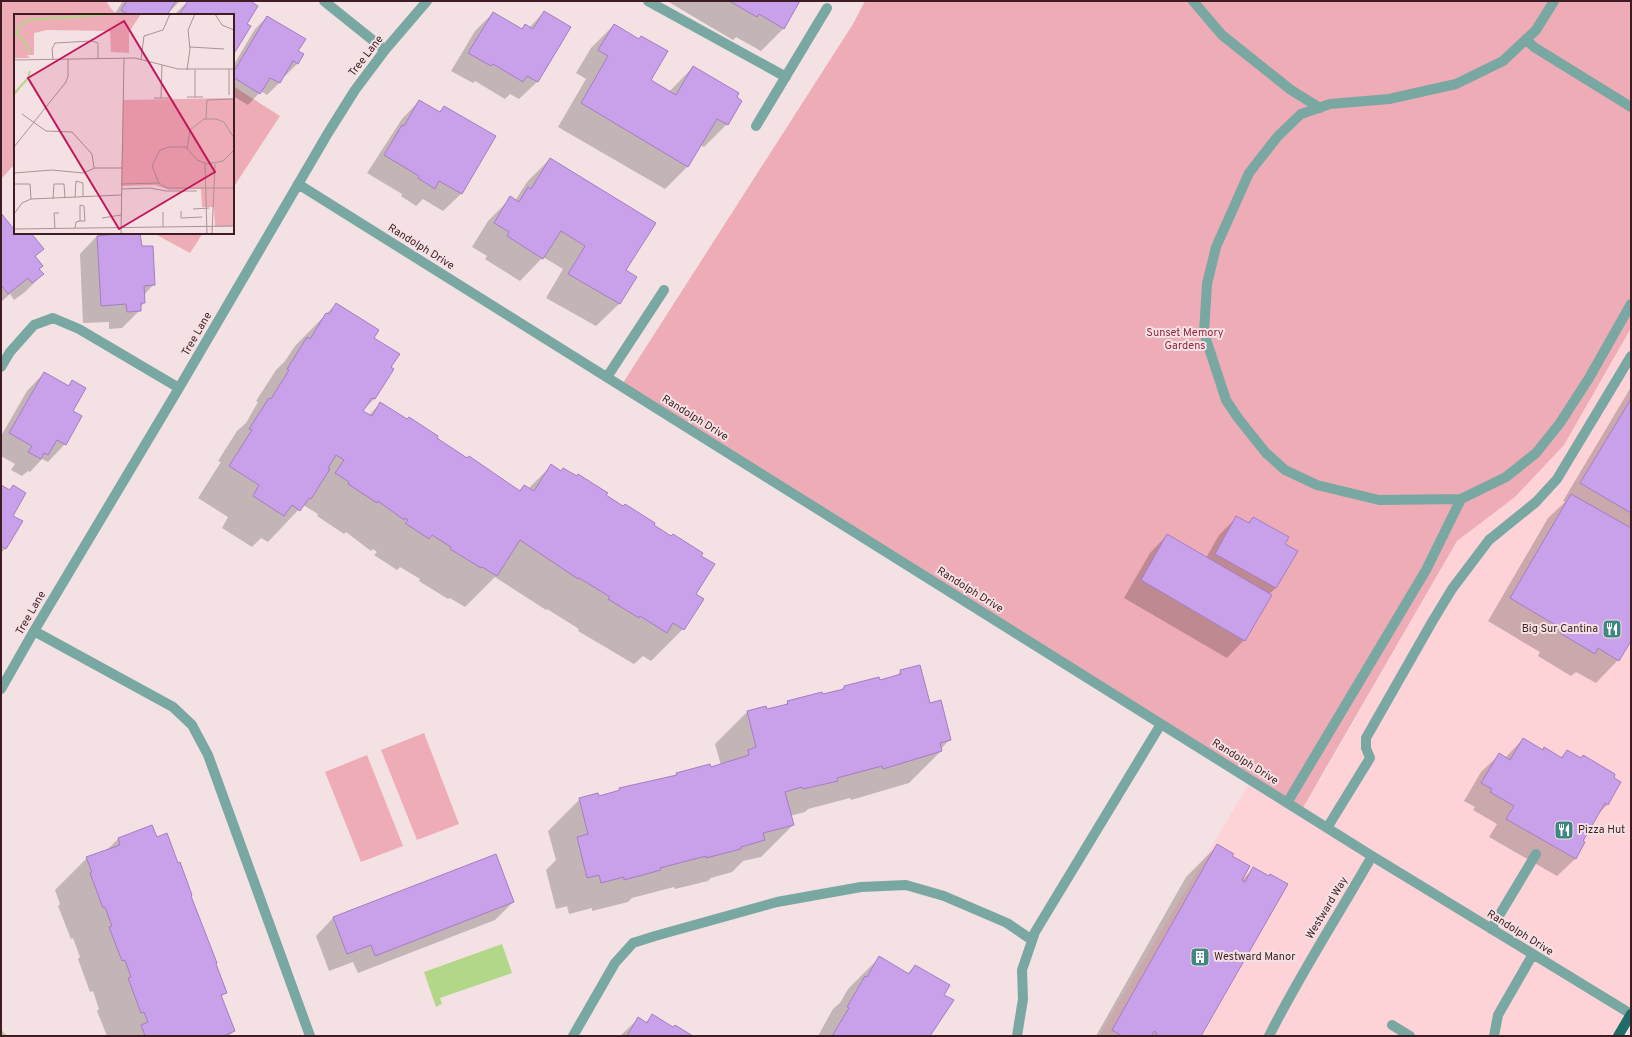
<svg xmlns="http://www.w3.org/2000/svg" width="1632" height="1037" font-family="Overpass,sans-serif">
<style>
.built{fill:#fdd3d8}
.green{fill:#eeacb6}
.water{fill:#b3d789}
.shadow{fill:#0003}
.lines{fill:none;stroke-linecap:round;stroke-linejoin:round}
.stream{stroke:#b3d789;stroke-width:8}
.building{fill:#c8a1ea;stroke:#a47dc3}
.minor{stroke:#79a7a2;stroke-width:10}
.major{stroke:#1e6d68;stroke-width:10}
.labels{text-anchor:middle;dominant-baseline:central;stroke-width:4;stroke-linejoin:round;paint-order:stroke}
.street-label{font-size:11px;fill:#3f1c23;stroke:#f4e1e3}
.park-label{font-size:11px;fill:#902844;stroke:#f4e1e3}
.poi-label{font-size:11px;fill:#3f1c23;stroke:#f4e1e3;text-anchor:start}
.inset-river{fill:none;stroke:#b3d789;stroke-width:2}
.inset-road{fill:none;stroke:#ac9296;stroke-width:1}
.view{fill:#c2185b;fill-opacity:0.15;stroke:#c2185b;stroke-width:2}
.inset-edge{fill:none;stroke:#3f1c23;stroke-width:2}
</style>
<rect width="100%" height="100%" fill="#f4e1e3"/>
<path class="built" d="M1631,328V1014L1618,1036H1099L1251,780L1319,782L1457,541L1515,497L1564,445Z"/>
<path class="green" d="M1,1H106L112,10L119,15H15V164L1,179Z
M865,1H1631V328L1564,445L1515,497L1457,541L1301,811L621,386L853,24Z
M233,86L280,116L233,188Z
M153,233H203L190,253Z
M424,733L459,824L417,840L381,750Z
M367,755L403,846L361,862L325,772Z"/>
<path class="water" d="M502,944L512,973L440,998L442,1004L436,1007L424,972Z"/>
<path class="shadow" d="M123,1H180L166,15H114Z
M188,1H248L246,25L233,51V15H174Z
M667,1H798L784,28L761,51L736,37L733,40Z
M544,12L569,27L537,82L519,99L510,94L505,99L475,81L473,83L451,71L475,31L493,13L521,29L525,25L529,28Z
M267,17L297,52L302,55L297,64L285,76L284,75L279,83L267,95L261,91L248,105L233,96V66L255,29Z
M614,25L650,81L669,92L693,67L741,101L727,124L704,147L700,145L688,166L665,189L558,127L586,79L576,73L591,48Z
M419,101L439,113L444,107L494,137L461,194L443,211L423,199L416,206L401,196L402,194L367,173L402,119Z
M550,159L625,271L619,304L596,326L546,298L563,269L543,257L520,281L485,259L487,256L472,247L488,221L511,198L515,201L527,182Z
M1,214L13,229L15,227V233H30L42,249L35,257L38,269L43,274L25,292L14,300L10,294L1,302Z
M121,233H139L141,247L154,284L144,295V303L140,307V310L122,328L109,329V322L83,323L80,254L97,236L119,235Z
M336,304L373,338L393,369L374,399L362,411L369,415L380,404L519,491L524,486L528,489L551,466L605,495L700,556L695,594L702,599L683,629L651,661L643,656L634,664L578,631L579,629L547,609L546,610L495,577L465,607L450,598L448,599L419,581L420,579L400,567L397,570L374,555L377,552L373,549L371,551L346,532L344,534L317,516L318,514L303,505L268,542L261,538L252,547L222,528L228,517L198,498L221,462L218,461L237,431L246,423L258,402L256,401L276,370L285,361L295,346Z
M44,373L68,386L72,382L71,411L65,444L48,462L42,459L30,472L28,471L22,476L11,470L15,464L1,456V436L27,391Z
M1631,387V639L1618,660L1596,683L1576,672L1571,676L1538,656L1540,652L1488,621L1548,518L1565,502L1563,501Z
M13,486L12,516L21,521L5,549L1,553V487L9,491Z
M1236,518L1247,524L1253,518L1284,544L1296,552L1276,588L1269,594L1244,640L1227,658L1124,598L1150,553L1167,535L1206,558L1219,535Z
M901,671L929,704L950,739L941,749V751L909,783L851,800L850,798L808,809L805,812L790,816L793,825L761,857L743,861L732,872L711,878L708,881L675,889L674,887L632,898L628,902L592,911V908L569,914L567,906L556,909L546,870L556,860L548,831L580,799L598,797L617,792L620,789L673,777L677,774L721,765L715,744L747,712L766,710L784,706L788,702L840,691L844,687L895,677Z
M1523,739L1542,750L1544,748L1560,758L1567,751L1620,783L1607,805L1596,816L1581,841L1584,843L1575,859L1557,876L1489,837L1497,824L1473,810L1475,807L1464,801L1481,772L1499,755L1505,758Z
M152,826L156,838L166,834L191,895L190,896L226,992L221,997L234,1031L229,1036H107L97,1011L99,1009L93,991L90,992L78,959L80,957L73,938L71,939L58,906L60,904L55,890L87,858L106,851L118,839Z
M1218,845L1231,856L1241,881L1253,869L1200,1036H1096L1186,877Z
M495,855L513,902L495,920L358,973L353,962L329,971L316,936L333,918Z
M879,958L907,974L915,966L943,995L953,1000L941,1019L935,1026L929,1036H818L833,1009L840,1003L848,989Z
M652,1016L673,1028L691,1036H620L638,1019L645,1023Z"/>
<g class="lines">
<path class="stream" d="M1,1035L2,1036"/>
</g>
<path class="building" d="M127,1H176L167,15H129L121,10Z
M188,1H250L258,6L247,24L251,26L235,52L233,51V15H179Z
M729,1H800L784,29L759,14L757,17Z
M544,11L571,27L538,82L527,76L523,82L493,64L491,66L468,53L493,12L522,29L525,24L533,29Z
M267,16L306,39L298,51L304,54L298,64L293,61L280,83L270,78L260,94L233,77V73Z
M614,24L639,39L641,36L668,51L651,80L676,95L693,66L739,93L737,97L742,101L728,125L717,119L688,167L581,103L608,56L598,50Z
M419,100L440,112L444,106L496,136L462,194L439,181L435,189L418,178L419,176L384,155L402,125L404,126Z
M550,158L656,223L626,270L637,277L620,304L568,274L585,246L561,231L543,259L507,236L509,232L494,223L510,196L519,202L528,187L531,189Z
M1,213L13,228L15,226V233H31L44,249L35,256L43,266L39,269L44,274L32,283L28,278L8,294L1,285Z
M125,233H140L142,246H153L155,285L144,286L145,303H141V311L127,312L126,304L101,306L97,236Z
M336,303L379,330L374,338L400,354L391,367L394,369L375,399L372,398L363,411L372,416L380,402L407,419L409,417L438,436L437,438L467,458L469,456L520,491L524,485L534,491L551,464L561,471L563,468L577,476L578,474L608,493L606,495L623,506L625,504L655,523L654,525L671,536L673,534L703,553L701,556L715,564L696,594L704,599L684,630L673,623L667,633L640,616L639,618L608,599L610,597L579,578L578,579L520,540L497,576L482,567L481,568L450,549L451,547L432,535L429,539L405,523L408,520L405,518L404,520L378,501L377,503L348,484L349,482L335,473L344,460L336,455L328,468L330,469L311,499L309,498L300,511L292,505L284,516L253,496L259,485L229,466L252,430L249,429L269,398L271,399L289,370L287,369L307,337L310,339L326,313L329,314Z
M44,372L69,386L72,380L86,388L73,411L82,416L66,445L57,440L48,455L44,453L41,459L28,452L32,446L9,433Z
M1631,399V513L1580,483Z
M1,485L10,490L13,485L26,493L13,516L23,521L6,549L1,546Z
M1571,494L1631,528V641L1619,661L1598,648L1595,654L1560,633L1562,629L1510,598Z
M1236,516L1249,523L1253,517L1289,537L1285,544L1298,551L1276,588L1215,554Z
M1167,534L1272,595L1245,641L1141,580Z
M920,665L930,703L941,700L951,740L940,743L942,751L883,769L882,766L837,778L838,781L803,789L802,787L785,792L794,825L763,833L765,840L741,847V849L706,858V856L660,868L661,870L624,880V877L601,883L599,875L587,878L577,837L588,834L579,798L598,793L599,796L620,790L619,788L677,775L676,773L710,764L711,767L749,755L748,750L756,747L747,711L766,706L767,709L788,704L787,701L822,692L823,694L844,689V686L879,677L880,680L901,674L900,670Z
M1523,738L1543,750L1544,747L1562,758L1567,750L1581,758L1583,755L1615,774L1614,778L1621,782L1608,805L1605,803L1583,841L1585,842L1576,859L1506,819L1514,806L1490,792L1492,789L1481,783L1499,753L1510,760Z
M152,825L157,837L167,833L178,863L180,862L192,895L191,896L217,963L216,964L227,993L221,995L235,1031L223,1036H145L141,1025L148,1022L144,1012L141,1013L128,978L131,977L125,960L122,961L109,927L112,926L105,907L103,908L90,873L92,872L86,857L120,845L118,838Z
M1217,844L1234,854L1232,856L1250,866L1242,880L1245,882L1253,867L1269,876L1270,874L1288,884L1201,1036H1155L1157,1033L1154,1031L1152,1036H1122L1112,1030Z
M496,854L514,902L375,956L371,945L347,954L333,917Z
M879,956L909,974L915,965L950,985L944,995L954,1000L930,1036H832L849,1008L847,1007L865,976L867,977Z
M652,1014L673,1027L675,1025L693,1036H627L638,1017L647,1023Z"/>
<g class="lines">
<path class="minor" d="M324,1L385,50
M648,1L786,77
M1193,1L1222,35L1291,90L1320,108
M1554,1L1536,30L1503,61L1456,84L1389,99L1330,104L1301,114L1278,136L1249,173L1216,247L1207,284L1204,333L1226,400L1238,418L1266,453L1285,470L1317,485L1379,500L1461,499L1506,477L1536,453L1560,423L1589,378L1631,304
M1526,39L1534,47L1631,107
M756,126L827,8
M298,184L1372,856L1631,1014
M1,367L10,352L34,325L53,318L79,329L179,388
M607,377L664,290
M34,631L173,707L192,725L208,755L310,1036
M1,689L34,631L179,388L328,133L355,90L385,50L427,1
M1287,803L1426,570L1461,499
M1327,828L1370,758L1366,748V738L1432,622L1452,589L1489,540L1536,502L1557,479L1631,356
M1491,929L1536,854
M1392,1025L1410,1036
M573,1036L615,963L633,943L655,936L777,902L861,887L906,885L944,896L1007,923L1032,940
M1017,1036L1023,999L1022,970L1035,932L1161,724
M1269,1036C1300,974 1338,916 1372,856
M1494,1036L1498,1015L1533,954"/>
<path class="major" d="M1618,1036L1631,1014"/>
</g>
<defs>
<symbol id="restaurant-square" viewBox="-11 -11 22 22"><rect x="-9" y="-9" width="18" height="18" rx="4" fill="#408782" stroke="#f4e1e3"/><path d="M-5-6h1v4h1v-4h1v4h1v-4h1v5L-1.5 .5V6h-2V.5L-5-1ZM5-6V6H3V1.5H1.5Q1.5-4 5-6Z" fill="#fff"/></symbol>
<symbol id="building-square" viewBox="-11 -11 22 22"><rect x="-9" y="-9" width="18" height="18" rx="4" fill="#408782" stroke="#f4e1e3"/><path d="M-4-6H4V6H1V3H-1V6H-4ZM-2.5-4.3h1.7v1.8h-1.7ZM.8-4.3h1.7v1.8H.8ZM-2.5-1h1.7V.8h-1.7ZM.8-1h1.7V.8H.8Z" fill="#fff"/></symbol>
</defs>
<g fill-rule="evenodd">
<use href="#restaurant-square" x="1601" y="618" width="22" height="22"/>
<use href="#restaurant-square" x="1553" y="819" width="22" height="22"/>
<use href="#building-square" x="1189" y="946" width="22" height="22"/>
</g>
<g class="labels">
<g class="street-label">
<text transform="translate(366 56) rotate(-52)">Tree Lane</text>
<text transform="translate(421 247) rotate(32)">Randolph Drive</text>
<text transform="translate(197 334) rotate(-60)">Tree Lane</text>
<text transform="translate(695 418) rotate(32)">Randolph Drive</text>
<text transform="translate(970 590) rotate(32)">Randolph Drive</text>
<text transform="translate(31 613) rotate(-60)">Tree Lane</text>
<text transform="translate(1245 762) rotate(32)">Randolph Drive</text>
<text transform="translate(1327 908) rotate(-59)">Westward Way</text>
<text transform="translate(1520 933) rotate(32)">Randolph Drive</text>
</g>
<g class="park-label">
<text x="1185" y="333">Sunset Memory<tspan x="1185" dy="13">Gardens</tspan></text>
</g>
<g class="poi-label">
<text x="1598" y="629" text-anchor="end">Big Sur Cantina</text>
<text x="1578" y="830">Pizza Hut</text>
<text x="1214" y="957">Westward Manor</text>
</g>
</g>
<g transform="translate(14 14)">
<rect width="220" height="220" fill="#f4e1e3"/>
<path d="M0,0H127L115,18V39L97,38L96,17L33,16L20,19V41H13L16,44H0ZM220,84V212L201,213L200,193H188L187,175L156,176L141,171L107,172L109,86Z" fill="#eeacb6"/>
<path class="inset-river" d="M16,38L11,28L2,19L5,13L13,6L100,0M0,80L14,64L16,57"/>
<path class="inset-road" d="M201,0L208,11L220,16M176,33L210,35M39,45L38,35L41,29L78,27L84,29V45M127,45L130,22L149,16L156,0M0,46L121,44L164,55H220M215,55V81M173,56L176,35L174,16L181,0M181,56V83M173,83H189M140,84H155M147,84L148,51M8,100L32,117L58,118L78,140L80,154M192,105L193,86L220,85M0,133L52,68L54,62V45M173,135L176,116L190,105H202L210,108L220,124M220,136L209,147L193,150L183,146L172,133H155L146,136L138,152L145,169L153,174H220M191,150L193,220M0,159L38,156L69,159L81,154H108M0,170H16L17,185M107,170L145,169M107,175L136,174L152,177H183M61,183L62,167L69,169V183M39,185L40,170H50L51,184M179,195L195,194M167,197V204L188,203M149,198V213M0,200L8,189L17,185L107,181M88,204L107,201M61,214L62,208L66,207V191L70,192L71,207H66M0,215L220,212M41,215L40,199H45M107,220L110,44M198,220L201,150"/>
<path class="view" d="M110,7L201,158L105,215L14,64Z"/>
<rect width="220" height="220" class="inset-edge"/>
</g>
<rect width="1632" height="1037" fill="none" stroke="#3f1c23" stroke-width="4"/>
</svg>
